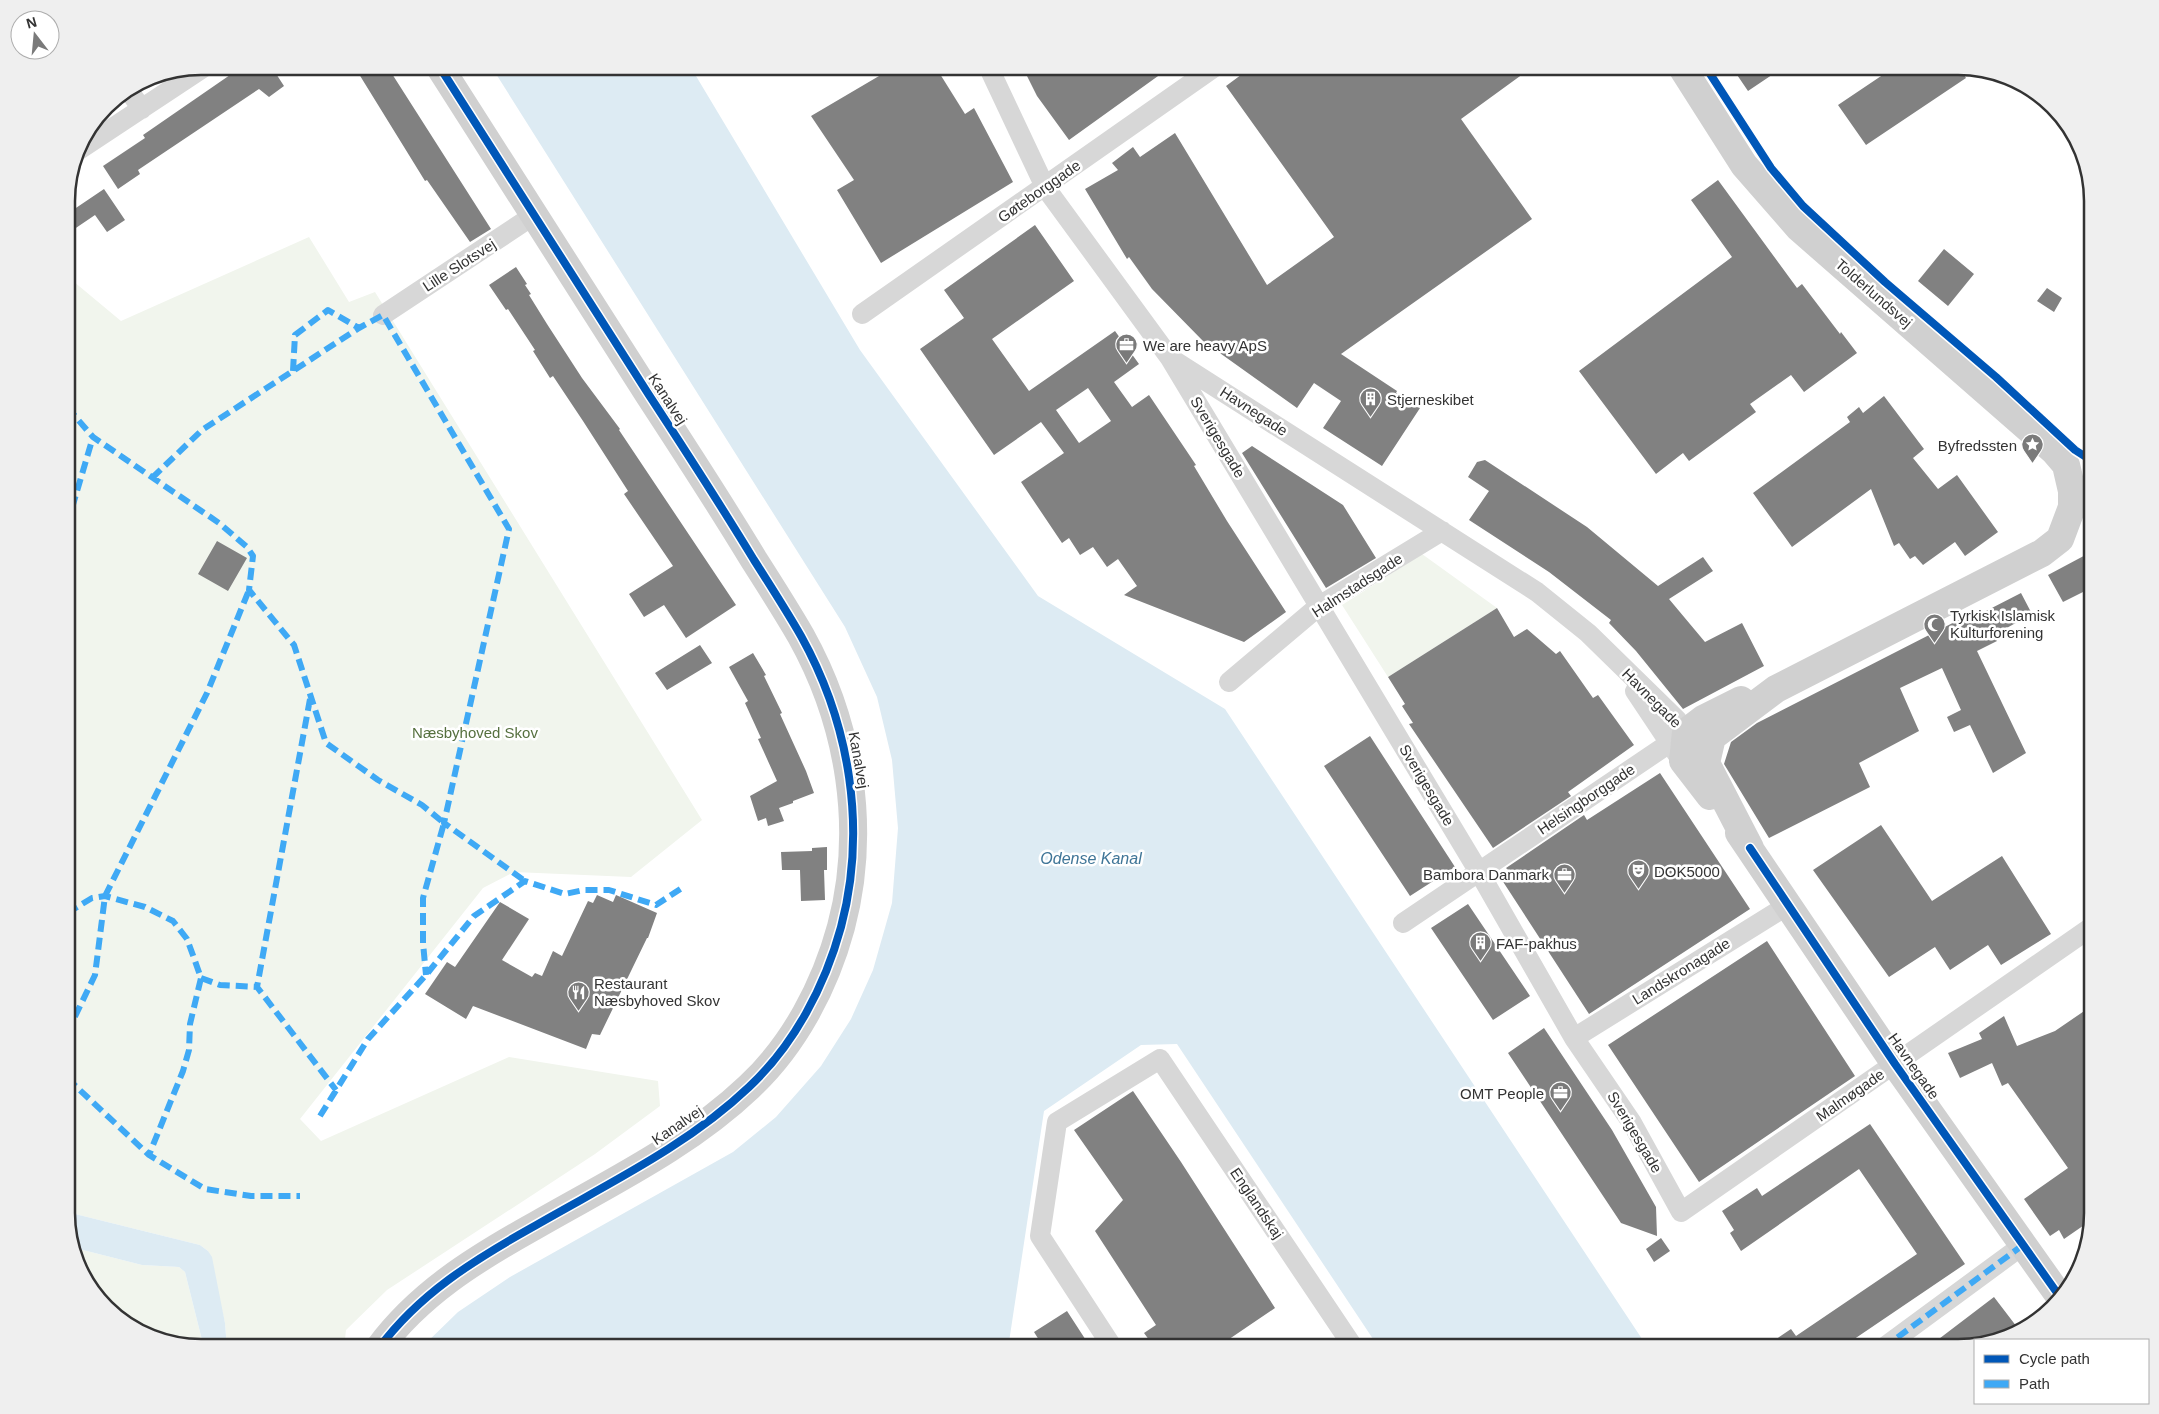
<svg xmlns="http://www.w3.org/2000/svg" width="2159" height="1414" font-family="Arial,sans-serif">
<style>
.green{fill:#f1f5ed}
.water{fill:#ddebf3}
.building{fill:#818181;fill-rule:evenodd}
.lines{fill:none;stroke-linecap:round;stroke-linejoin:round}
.street{stroke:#d7d7d7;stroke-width:20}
.secondary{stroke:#d0d0d0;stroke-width:28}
.quiet{stroke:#3fa9f5;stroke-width:6;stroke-dasharray:12 6;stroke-linecap:butt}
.cycleway-casing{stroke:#fff;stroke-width:11}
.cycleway{stroke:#0057b8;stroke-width:8}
.labels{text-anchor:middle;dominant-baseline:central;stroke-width:5;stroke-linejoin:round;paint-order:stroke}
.street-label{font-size:15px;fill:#333;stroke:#fff}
.poi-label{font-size:15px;fill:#333;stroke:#fff;text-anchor:start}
.park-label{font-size:15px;fill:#56703f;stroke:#fff}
.water-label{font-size:16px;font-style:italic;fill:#3f7597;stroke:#fff}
.rim{fill:none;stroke:#333;stroke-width:2.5}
</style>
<rect width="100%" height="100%" fill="#fff"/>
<path class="green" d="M309,237L349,302L375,292L702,820L631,877L514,872L483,888L300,1119L321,1141L509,1057L658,1081L660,1106L595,1154L387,1290L346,1330L344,1348H227L225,1323L208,1251L200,1245L67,1212V276L121,321Z
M1422,554L1497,608L1388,677L1342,605Z
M75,1248L142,1265L179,1267L185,1272L204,1348L127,1325L85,1280Z"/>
<path class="water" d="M491,66H690L860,350L1038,596L1225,709L1648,1348H1379L1177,1044L1141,1045L1044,1111L1009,1342L1013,1348H421L458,1312L510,1277L733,1152L776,1117L821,1066L851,1019L873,970L892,903L898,828L892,760L877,697L845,627Z
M67,1212L200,1245L208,1251L212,1257L225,1323L227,1348H204L185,1272L179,1267L142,1265L75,1248L67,1221Z"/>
<path class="building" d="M243,66H271L284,86L269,97L259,89L138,170L140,174L118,189L103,166L145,138L143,135Z
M354,66H387L491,229L470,242L427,180L425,181Z
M896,66H935L965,114L974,108L1013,182L881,263L837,190L854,180L811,116Z
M1022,66H1172L1069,140L1037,96Z
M1253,66H1534L1461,119L1532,219L1341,354L1397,391L1396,393L1420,408L1382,466L1323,428L1341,401L1314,383L1297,408L1203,341L1152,289L1129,257L1127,259L1085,189L1118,170L1112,163L1133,147L1140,157L1175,133L1267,285L1334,237L1226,86Z
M1731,66H1785L1748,91Z
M1896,66H1958L1966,78L1866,145L1838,105Z
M1718,180L1797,288L1802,284L1840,334L1841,332L1857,353L1804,392L1791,375L1750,404L1756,412L1689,461L1683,453L1656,474L1579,371L1732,257L1691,200Z
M104,189L125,220L107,232L95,215L67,234V214Z
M1035,225L1074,281L992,339L1029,391L1115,331L1139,364L1114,382L1132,407L1149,395L1196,465L1194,466L1227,521L1286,612L1244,642L1124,595L1137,586L1118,559L1107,567L1093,547L1080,555L1069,538L1062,543L1021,482L1064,453L1041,422L994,455L920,349L964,318L944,290ZM1088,388L1111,421L1079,443L1056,410Z
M1944,249L1974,274L1948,306L1918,281Z
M516,267L527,284L525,285L531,294L529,295L547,324L582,378L620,429L619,430L736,605L686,638L664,605L644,617L629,594L673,566L624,494L628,491L583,421L553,376L550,378L533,351L535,350L508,309L506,310L489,285Z
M2047,288L2062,298L2054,312L2037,301Z
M1884,396L1924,449L1913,458L1938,489L1957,475L1998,532L1965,556L1955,542L1923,565L1915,556L1910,559L1899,543L1894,546L1871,489L1792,547L1753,493L1850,422L1847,417L1859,407L1863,413Z
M1252,446L1343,505L1376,558L1326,588L1242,453Z
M1485,460L1587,527L1658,586L1703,557L1713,571L1669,599L1705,642L1742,623L1764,666L1683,709L1636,651L1609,623L1611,620L1549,572L1469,520L1489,491L1468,477L1477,462Z
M217,541L247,558L228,591L198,574Z
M2093,551V590H2087L2063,602L2048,575Z
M2021,593L2032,614L1994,635L1997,641L1977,651L2026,753L1993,773L1970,725L1954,732L1947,717L1961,710L1942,668L1900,688L1919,731L1859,763L1870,787L1769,838L1724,764L1731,742L1757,723L1980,609L1982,613Z
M1497,608L1514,637L1527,629L1556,654L1560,651L1593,698L1598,695L1634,745L1568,792L1571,796L1493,848L1409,724L1413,723L1402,706L1405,704L1388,677Z
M700,645L712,663L667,690L655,673Z
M753,653L766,675L764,676L782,713L780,714L806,771L814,793L793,801V803L779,808L784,821L768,826L766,818L758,821L750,796L777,781L758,739L761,738L745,703L748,701L729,667Z
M1370,736L1455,867L1410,896L1324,766Z
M1660,773L1750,909L1589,1014L1500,877L1509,871L1506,868L1584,815L1587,820Z
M1881,825L1932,901L2002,856L2051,934L2001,965L1988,945L1950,970L1935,947L1889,977L1813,870Z
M827,847V870H824L825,900L801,901L800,870H782L781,852L812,851V848Z
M597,895L613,902L616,895L657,913L648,938H647L600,1035L592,1034L586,1049L473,1006L466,1019L425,994L447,962L455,967L500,902L529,919L502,960L532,977L535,973L542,976L553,951L562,956L588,901L593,903Z
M1468,904L1530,996L1493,1020L1431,928Z
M1767,941L1855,1076L1699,1182L1608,1045Z
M2093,1005V1213L2090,1221L2064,1239L2059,1230L2050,1236L2024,1199L2068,1168L2008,1083L2002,1086L1992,1063L1960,1078L1948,1053L1982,1039L1979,1033L2004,1016L2017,1046L2055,1031Z
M1544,1028L1612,1130L1656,1207L1657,1236L1621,1223L1508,1053Z
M1133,1091L1181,1162L1275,1308L1216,1348H1155L1144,1333L1156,1325L1095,1231L1123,1200L1074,1130Z
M1870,1124L1965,1264L1841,1348H1763L1791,1329L1796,1336L1917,1254L1859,1169L1741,1251L1730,1233L1734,1230L1722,1211L1757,1188L1762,1196Z
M1661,1238L1670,1251L1654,1262L1646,1249Z
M1994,1297L2020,1331L1986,1340H1975V1343L1958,1348H1927Z
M1067,1311L1091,1348H1044L1034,1332Z"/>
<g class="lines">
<path class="street" d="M988,66L1045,187L1170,358L1537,592L1588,633L1677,720L1693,743
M129,91L142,109
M76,152L206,66
M862,314L1216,66
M383,315L534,215
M1170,358L1479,872L1574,1038L1632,1123L1681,1212L2093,926
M1229,682L1319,606L1442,531
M1635,691L1677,754
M1403,923L1686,732
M1574,1038L1788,905
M1113,1348L1040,1236L1057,1122L1160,1059L1354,1348
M1883,1348L2023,1245"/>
<path class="secondary" d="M1681,66L1744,165L1799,228L2054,451L2066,465L2072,491V507L2060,539L2042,553L1776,689L1712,737L1706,763L1750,848
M1710,796L1683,761L1686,732L1703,719L1741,700
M1739,833L1895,1064L2060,1297
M379,1348C419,1294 474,1260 531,1228C605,1185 686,1147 749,1087C794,1045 825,986 841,927C867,829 850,724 801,636C786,610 770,585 754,560C720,504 685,450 649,395C579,286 509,176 439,66"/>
<path class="quiet" d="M293,371L295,335L328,310L359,328
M67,407L93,437L219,523L247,547L253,556L249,590L294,645L326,743L378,780L422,805L444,823L423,898V943L426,975
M152,478L202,430L359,328L383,315L509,529L444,823L525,881
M67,525L93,437
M310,699L257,987L336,1090
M67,913L92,898L105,896L145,907L173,921L187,939L194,958L201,978L190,1024L189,1050L183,1071L149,1155
M201,978L220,985L257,987
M67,1033L95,975L105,896L207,693L249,590
M67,1078L149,1155L205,1189L251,1196H300
M320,1116L368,1039L426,975L474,916L525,881L565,894L584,890H609L656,905L685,886
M1883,1348L2023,1245"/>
<defs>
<path id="cycleway" d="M1705,66L1771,168L1803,206L1885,282L1996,377L2075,450L2089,459L2093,479
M1750,848L1895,1064L2060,1297
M379,1348C419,1294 474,1260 531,1228C605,1185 686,1147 749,1087C794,1045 825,986 841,927C867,829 850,724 801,636C786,610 770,585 754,560C720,504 685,450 649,395C579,286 509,176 439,66"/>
</defs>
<use href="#cycleway" class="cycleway-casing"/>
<use href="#cycleway" class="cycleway"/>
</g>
<defs>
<symbol id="office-pin" viewBox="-11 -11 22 30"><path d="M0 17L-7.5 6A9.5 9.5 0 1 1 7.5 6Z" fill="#7a7a7a" stroke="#fff"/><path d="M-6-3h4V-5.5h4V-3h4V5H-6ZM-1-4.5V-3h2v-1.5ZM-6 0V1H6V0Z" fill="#fff"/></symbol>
<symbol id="building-pin" viewBox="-11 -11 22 30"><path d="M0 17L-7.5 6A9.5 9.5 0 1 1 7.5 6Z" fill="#7a7a7a" stroke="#fff"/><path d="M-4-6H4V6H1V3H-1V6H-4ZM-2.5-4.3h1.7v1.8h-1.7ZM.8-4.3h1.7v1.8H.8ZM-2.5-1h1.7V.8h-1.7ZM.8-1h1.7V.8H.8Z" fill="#fff"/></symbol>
<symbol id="sight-pin" viewBox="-11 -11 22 30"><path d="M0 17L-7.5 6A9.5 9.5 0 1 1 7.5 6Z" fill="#7a7a7a" stroke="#fff"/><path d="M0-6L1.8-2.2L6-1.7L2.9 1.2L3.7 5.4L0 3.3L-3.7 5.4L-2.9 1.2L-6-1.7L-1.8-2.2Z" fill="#fff"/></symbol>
<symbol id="mosque-pin" viewBox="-11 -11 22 30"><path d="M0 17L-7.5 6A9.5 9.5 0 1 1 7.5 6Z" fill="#7a7a7a" stroke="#fff"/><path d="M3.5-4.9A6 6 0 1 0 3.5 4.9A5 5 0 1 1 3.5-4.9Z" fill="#fff"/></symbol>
<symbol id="theatre-pin" viewBox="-11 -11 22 30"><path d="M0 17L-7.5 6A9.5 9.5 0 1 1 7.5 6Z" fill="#7a7a7a" stroke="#fff"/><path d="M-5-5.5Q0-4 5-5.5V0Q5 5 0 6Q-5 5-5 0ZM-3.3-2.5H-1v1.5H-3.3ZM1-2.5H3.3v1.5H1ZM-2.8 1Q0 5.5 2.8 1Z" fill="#fff"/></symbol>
<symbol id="restaurant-pin" viewBox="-11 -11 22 30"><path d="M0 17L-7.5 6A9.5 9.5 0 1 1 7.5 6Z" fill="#7a7a7a" stroke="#fff"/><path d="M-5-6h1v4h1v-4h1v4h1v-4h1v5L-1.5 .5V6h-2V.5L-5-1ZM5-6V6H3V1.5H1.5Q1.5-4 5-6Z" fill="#fff"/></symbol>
</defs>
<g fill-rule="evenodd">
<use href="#office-pin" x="1114" y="332" width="25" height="34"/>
<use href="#building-pin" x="1358" y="386" width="25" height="34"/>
<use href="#sight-pin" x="2020" y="432" width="25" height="34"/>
<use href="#mosque-pin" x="1922" y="612" width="25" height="34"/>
<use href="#theatre-pin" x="1626" y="858" width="25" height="34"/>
<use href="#office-pin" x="1552" y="862" width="25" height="34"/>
<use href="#building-pin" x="1468" y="930" width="25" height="34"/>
<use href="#restaurant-pin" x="566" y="980" width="25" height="34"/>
<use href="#office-pin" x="1548" y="1080" width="25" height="34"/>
</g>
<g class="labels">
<g class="street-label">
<text transform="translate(1039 191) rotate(-35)">Gøteborggade</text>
<text transform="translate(459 265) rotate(-33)">Lille Slotsvej</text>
<text transform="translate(1874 293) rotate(41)">Tolderlundsvej</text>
<text transform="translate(668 399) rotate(57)">Kanalvej</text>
<text transform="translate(1254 411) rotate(33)">Havnegade</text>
<text transform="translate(1218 437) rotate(59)">Sverigesgade</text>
<text transform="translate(1357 585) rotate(-33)">Halmstadsgade</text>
<text transform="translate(1652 698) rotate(45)">Havnegade</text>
<text transform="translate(859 760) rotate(80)">Kanalvej</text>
<text transform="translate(1427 785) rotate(59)">Sverigesgade</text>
<text transform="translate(1586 799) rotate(-34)">Helsingborggade</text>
<text transform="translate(1681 971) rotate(-32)">Landskronagade</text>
<text transform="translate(1914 1066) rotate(55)">Havnegade</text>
<text transform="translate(1850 1095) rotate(-35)">Malmøgade</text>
<text transform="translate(677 1125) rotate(-34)">Kanalvej</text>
<text transform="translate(1635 1132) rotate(59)">Sverigesgade</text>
<text transform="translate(1257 1203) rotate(56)">Englandskaj</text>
</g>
<g class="poi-label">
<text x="1143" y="345">We are heavy ApS</text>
<text x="1387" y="399">Stjerneskibet</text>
<text x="2017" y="445" text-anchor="end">Byfredssten</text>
<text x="1950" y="615">Tyrkisk Islamisk<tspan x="1950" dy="17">Kulturforening</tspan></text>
<text x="1654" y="871">DOK5000</text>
<text x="1549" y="874" text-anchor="end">Bambora Danmark</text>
<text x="1496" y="943">FAF-pakhus</text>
<text x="594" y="983">Restaurant<tspan x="594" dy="17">Næsbyhoved Skov</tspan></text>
<text x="1544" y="1093" text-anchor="end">OMT People</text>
</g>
<g class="park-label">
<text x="475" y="732">Næsbyhoved Skov</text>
</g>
<g class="water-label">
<text x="1091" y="858">Odense Kanal</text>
</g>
</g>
<path d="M0 0H2159V1414H0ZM201 75H1958A126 126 0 0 1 2084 201V1213A126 126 0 0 1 1958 1339H201A126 126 0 0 1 75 1213V201A126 126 0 0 1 201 75Z" fill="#efefef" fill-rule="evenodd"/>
<path class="rim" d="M201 75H1958A126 126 0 0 1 2084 201V1213A126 126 0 0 1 1958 1339H201A126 126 0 0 1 75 1213V201A126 126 0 0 1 201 75Z"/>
<rect x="1974" y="1339" width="175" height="65" fill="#ffffff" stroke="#adadad"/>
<rect x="1984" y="1355" width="25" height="8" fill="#0057b8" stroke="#adadad"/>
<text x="2019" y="1364" font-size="15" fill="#333333">Cycle path</text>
<rect x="1984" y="1380" width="25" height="8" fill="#3fa9f5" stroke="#adadad"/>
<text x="2019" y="1389" font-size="15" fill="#333333">Path</text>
<g transform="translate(35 35) rotate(344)"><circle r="24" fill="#ffffff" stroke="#adadad"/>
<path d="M0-4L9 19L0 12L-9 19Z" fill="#7a7a7a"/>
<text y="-8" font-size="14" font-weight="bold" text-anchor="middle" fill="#333333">N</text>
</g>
</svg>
